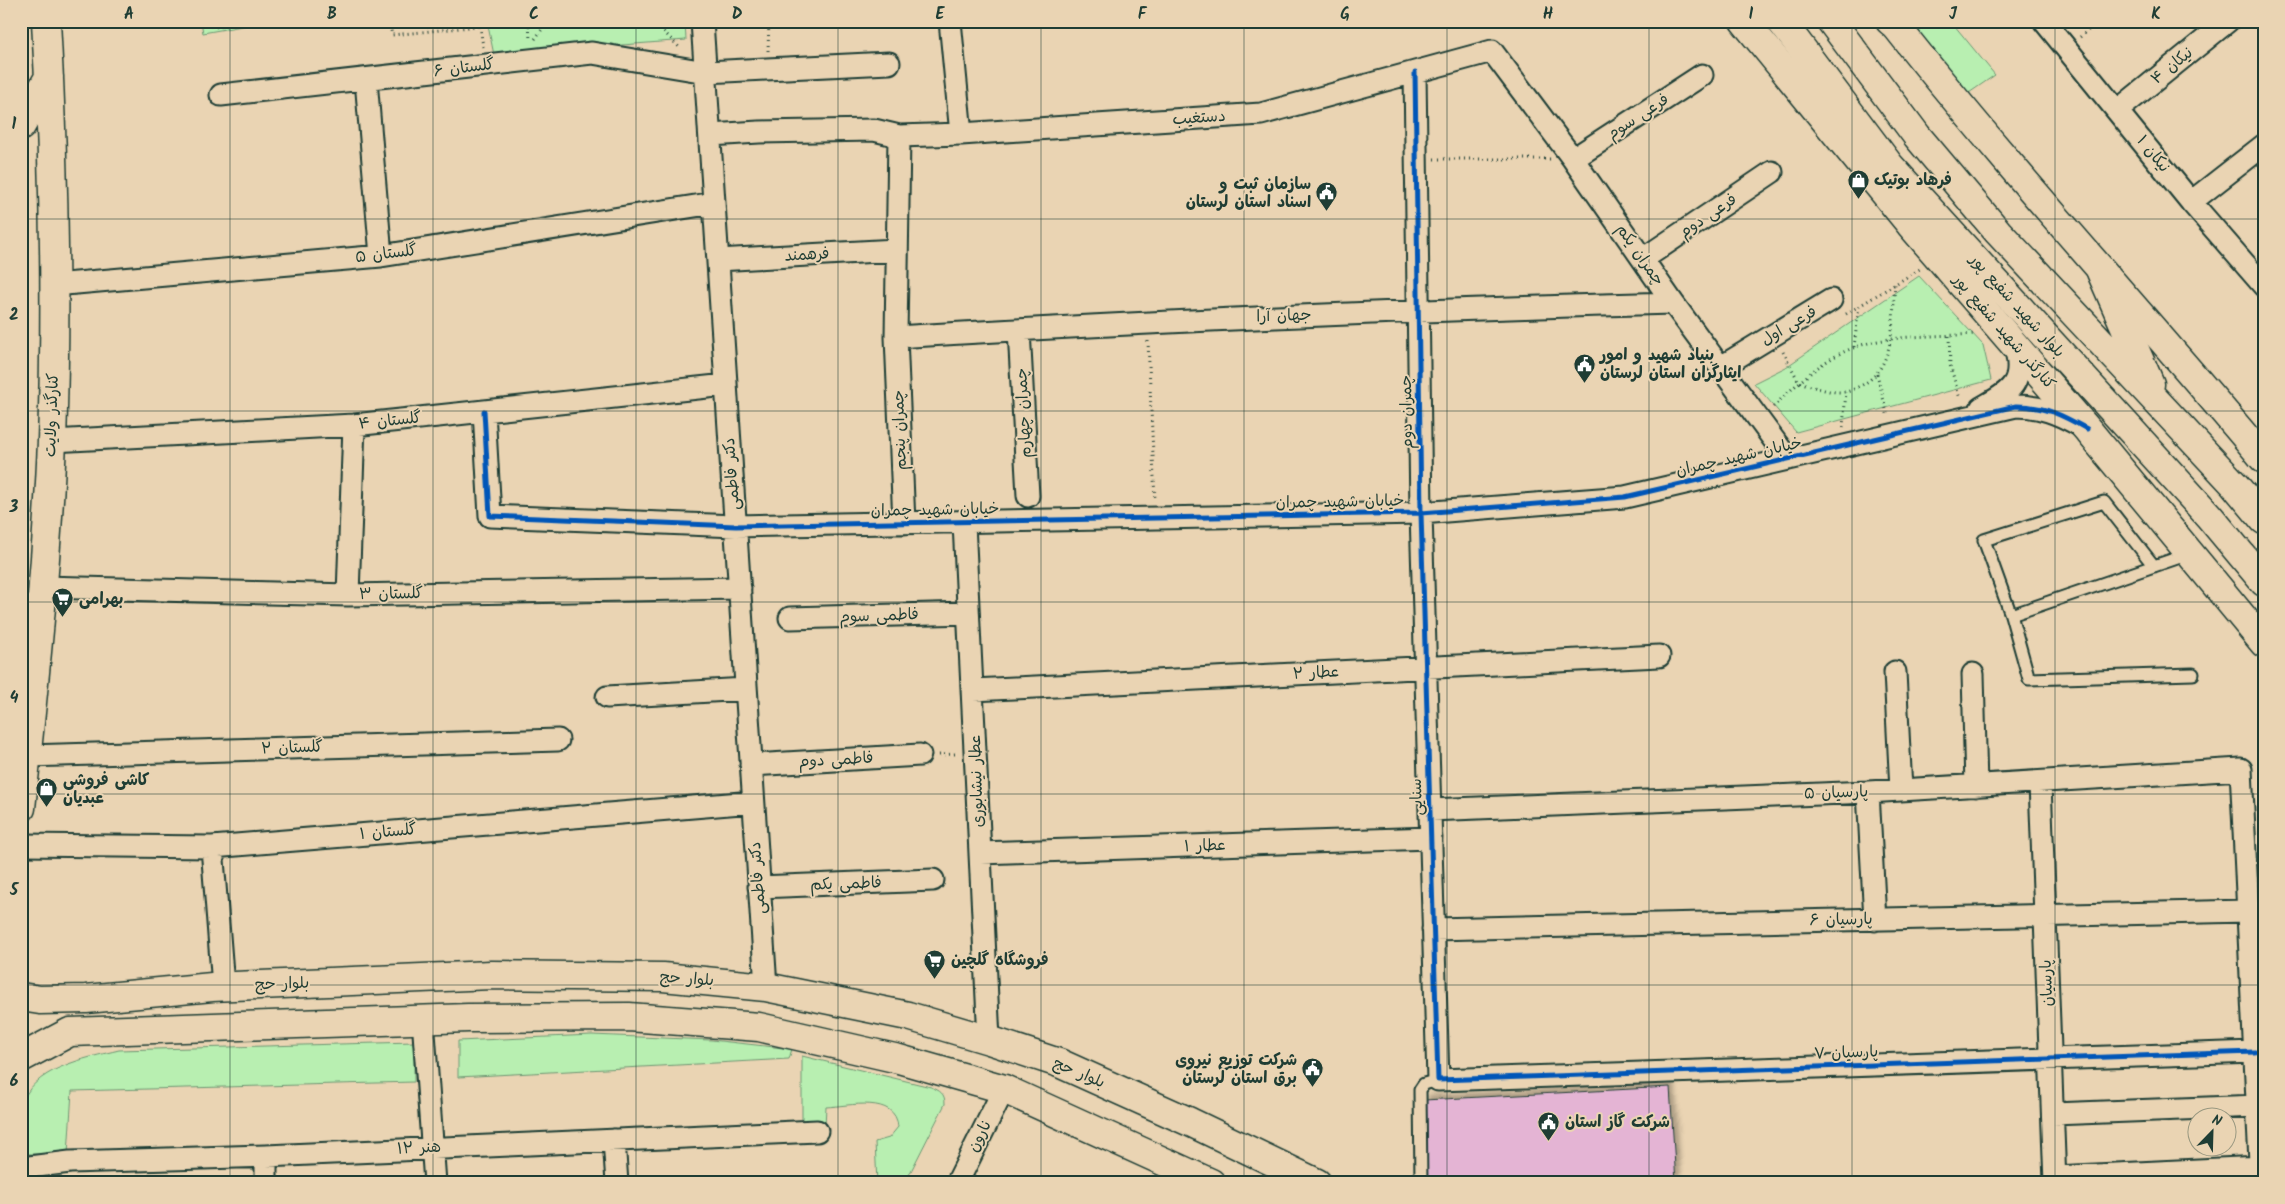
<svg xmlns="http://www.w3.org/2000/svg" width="2285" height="1204" font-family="Kalam,'Playpen Sans Arabic',sans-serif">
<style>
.green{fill:#b8efb1;stroke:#6c9672}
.building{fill:#e4b4d4;stroke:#1f3d34;filter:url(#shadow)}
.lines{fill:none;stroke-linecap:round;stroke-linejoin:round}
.service-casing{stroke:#1f3d34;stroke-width:15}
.minor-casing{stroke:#1f3d34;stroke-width:25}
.secondary-casing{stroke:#1f3d34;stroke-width:31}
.primary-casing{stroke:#1f3d34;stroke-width:31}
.path{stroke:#1f3d34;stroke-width:3;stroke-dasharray:1 4;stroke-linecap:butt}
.service{stroke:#ead4b3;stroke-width:11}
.minor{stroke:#ead4b3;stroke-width:21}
.secondary{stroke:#ead4b3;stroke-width:28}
.primary{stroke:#ead4b3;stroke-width:28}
.cycleway-casing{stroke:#ead4b3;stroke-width:8}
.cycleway{stroke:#0057b8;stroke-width:5}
.grid{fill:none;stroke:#1f3d34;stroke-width:1;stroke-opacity:0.55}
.labels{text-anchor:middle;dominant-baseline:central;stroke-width:4;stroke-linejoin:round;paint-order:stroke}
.street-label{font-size:16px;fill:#1f3d34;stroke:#ead4b3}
.poi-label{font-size:16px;font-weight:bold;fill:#1f3d34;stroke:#ead4b3;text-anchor:start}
.neatline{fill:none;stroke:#1f3d34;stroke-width:2}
.grid-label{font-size:16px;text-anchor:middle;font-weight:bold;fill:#1f3d34}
</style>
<defs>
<filter id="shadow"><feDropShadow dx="4.5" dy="-4.5" stdDeviation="2.5" flood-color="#0004"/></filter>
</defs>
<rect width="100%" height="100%" fill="#ead4b3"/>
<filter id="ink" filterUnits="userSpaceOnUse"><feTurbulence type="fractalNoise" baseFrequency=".02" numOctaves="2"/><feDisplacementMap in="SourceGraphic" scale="10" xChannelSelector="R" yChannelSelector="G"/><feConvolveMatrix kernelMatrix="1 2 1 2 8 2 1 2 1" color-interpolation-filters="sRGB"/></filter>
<g filter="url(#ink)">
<path class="green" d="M201,21H270L203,33Z
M487,21H685L686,40L494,55Z
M1909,21H1958L1954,25L1995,75L1966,95Z
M1919,276L1983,345L1991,380L1796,432L1754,383L1786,367Z
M592,1035L711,1040L792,1049L789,1059L458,1077V1041Z
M414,1042V1082L72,1091L68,1154H21C21,1139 18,1122 21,1108C29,1068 87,1058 119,1050Z
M802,1056L931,1087C940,1091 945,1093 945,1104L905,1183H877L875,1142L889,1138L898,1127C896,1094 849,1106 826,1107L825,1125L802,1123Z"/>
<path class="building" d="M1670,1087L1676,1183H1426L1424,1100Z"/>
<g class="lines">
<defs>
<path id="service" d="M2189,554L2011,615L2029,679L2193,674
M2011,615L1984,540L2104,502L2154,566
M1421,1183L1420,1090L1424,1084L1438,1080"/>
<path id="minor" d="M702,21L766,987
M950,21L961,134
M2044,21L2191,202L2264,286
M1415,72L1421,513L1438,1080L2255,1052
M366,80L381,256
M221,95L592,53L706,72L889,63
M2117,111L2228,21
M710,135L759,132L874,130L899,136L961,134L1261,114L1492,51L1573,159L1673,303L1788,459
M899,136L896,337L904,523
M1573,159L1702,75
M2191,202L2264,145
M1643,259L1772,172
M718,260L896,250
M54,285L381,256L714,203
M1019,330L1028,496
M896,337C1155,321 1414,310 1673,303
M1721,367L1831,300
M1981,408C2012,391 2026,382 2014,344
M484,411L490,516L736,526L1421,513L1625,497L2016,406C2040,406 2058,413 2079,425
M52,441L354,425L726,385
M964,523L989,1040
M43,587L348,595L740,588
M348,595L354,425
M790,618L968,613
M1895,672L1901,790
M1973,674L1976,786
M973,690L1659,656
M607,697L746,689
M27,756L558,740
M751,765L920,755
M2040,783L2055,1183
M1868,792L1875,920
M1430,810L1868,792L2241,769L2261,1183
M21,845L212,847L753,802
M212,847L223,986
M980,853L1431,838
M759,887L933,880
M1433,929L2248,911
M423,1019L435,1183
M2053,1114L2258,1106
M614,1140L617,1183
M266,1156V1183
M21,1168L70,1162L266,1156L817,1131
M2055,1177L2260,1167
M957,1183L1004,1089"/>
<path id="secondary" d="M1744,21L1910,224L2087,429L2264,643
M1892,21C2011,172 2141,312 2264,459
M21,126L49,77
M21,808C34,686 47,564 52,441C57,301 54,161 46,21
M21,997L40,1000L86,999L212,987L491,975L663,977L766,987L908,1016L989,1040L1059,1063L1190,1122L1317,1183
M21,1058L70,1032L468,1018L629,1017L759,1027L899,1059L1004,1089L1211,1183"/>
<path id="primary" d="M1781,21L1890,166L2209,516L2264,582
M1831,21L1917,136L1998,232L2234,484L2264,520
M1890,21L1895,25
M2101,272L2150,384"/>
</defs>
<use href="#service" class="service-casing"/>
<use href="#minor" class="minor-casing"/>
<use href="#secondary" class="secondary-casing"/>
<use href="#primary" class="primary-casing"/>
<path class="path" d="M211,21L212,27L276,21
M389,21L392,35L480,26
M529,21L530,41
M653,21L679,47
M2080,37L2099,21
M535,39L548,21
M483,47L480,26L516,21
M768,51L769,21
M1434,159H1550
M1846,314L1920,269
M1949,336L1950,365L1960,399
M1148,341L1155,500
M1854,347L1859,306
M1783,352L1799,382C1814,387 1829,393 1844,392C1849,392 1854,389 1858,387C1897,370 1892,320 1895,284
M1877,374L1888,417
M1773,407C1797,384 1821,360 1853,348C1888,334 1937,337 1975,334
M1843,427L1846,392
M939,755L955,754
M2259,760L2264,728"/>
<use href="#service" class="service"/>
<use href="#minor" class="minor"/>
<use href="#secondary" class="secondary"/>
<use href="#primary" class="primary"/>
<defs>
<path id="cycleway" d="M1415,72L1421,513L1438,1080L2255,1052
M484,411L490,516L736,526L1421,513L1625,497L2016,406C2045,406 2062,415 2087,429"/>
</defs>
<use href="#cycleway" class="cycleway-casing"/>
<use href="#cycleway" class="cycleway"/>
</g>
</g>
<path class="grid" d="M230,21V1183M433,21V1183M636,21V1183M838,21V1183M1041,21V1183M1244,21V1183M1447,21V1183M1649,21V1183M1852,21V1183M2055,21V1183M21,219H2264M21,411H2264M21,602H2264M21,794H2264M21,985H2264"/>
<defs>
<symbol id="shop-pin" viewBox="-11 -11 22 30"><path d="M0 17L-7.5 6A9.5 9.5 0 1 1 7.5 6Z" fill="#1f3d34" stroke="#ead4b3"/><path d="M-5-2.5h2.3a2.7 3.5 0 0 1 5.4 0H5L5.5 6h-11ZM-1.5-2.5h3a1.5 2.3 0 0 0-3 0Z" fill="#fff"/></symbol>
<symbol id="civic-pin" viewBox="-11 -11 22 30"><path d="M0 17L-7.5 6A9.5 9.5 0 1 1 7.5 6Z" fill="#1f3d34" stroke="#ead4b3"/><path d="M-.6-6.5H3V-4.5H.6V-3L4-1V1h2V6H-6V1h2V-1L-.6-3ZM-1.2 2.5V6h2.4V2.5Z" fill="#fff"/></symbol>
<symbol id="supermarket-pin" viewBox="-11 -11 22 30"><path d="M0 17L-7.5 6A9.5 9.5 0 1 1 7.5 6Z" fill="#1f3d34" stroke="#ead4b3"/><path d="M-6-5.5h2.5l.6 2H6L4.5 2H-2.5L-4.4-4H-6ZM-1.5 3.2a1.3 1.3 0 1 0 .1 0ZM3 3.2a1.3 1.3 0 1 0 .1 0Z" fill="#fff"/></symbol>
</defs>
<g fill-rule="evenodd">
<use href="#shop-pin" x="1846" y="168" width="25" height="34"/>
<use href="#civic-pin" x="1314" y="180" width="25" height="34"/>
<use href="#civic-pin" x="1572" y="352" width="25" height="34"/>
<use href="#supermarket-pin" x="50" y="586" width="25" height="34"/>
<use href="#shop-pin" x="34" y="776" width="25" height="34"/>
<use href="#supermarket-pin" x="922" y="948" width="25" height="34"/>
<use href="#civic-pin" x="1300" y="1056" width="25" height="34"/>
<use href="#civic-pin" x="1536" y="1110" width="25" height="34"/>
</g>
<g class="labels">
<g class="street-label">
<text transform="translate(2172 66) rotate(-39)">نیکان ۴</text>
<text transform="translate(464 68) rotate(-7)">گلستان ۶</text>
<text transform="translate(1638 117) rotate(-33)">فرعی سوم</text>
<text transform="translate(1199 118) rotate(-4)">دستغیب</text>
<text transform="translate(2153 154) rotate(51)">نیکان ۱</text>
<text transform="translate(1708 216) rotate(-34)">فرعی دوم</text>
<text transform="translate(386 254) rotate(-7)">گلستان ۵</text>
<text transform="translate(807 255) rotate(-3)">فرهمند</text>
<text transform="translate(1640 255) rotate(55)">چمران یکم</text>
<text transform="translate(2017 306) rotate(48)">بلوار شهید شفیع پور</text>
<text transform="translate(1284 316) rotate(-2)">جهان آرا</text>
<text transform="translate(1789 326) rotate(-31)">فرعی اول</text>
<text transform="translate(2004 332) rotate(49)">کنارگذر شهید شفیع پور</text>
<text transform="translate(1407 412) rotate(-91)">چمران دوم</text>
<text transform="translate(1024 413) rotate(-93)">چمران چهارم</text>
<text transform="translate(52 415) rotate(-88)">کنارگذر ولایت</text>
<text transform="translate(390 421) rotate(-6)">گلستان ۴</text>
<text transform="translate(900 430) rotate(-92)">چمران پنجم</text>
<text transform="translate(1739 457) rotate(-13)">خیابان شهید چمران</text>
<text transform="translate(732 474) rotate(-94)">دکتر فاطمی</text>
<text transform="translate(1340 502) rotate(-1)">خیابان شهید چمران</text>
<text transform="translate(935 510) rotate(-1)">خیابان شهید چمران</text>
<text transform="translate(391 594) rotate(-1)">گلستان ۳</text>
<text transform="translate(879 616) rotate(-2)">فاطمی سوم</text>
<text transform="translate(1316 673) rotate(-3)">عطار ۲</text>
<text transform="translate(292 748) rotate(-2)">گلستان ۲</text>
<text transform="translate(836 760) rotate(-3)">فاطمی دوم</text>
<text transform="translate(977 781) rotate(-92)">عطار نیشابوری</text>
<text transform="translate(1836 793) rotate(-2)">پارسیان ۵</text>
<text transform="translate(1417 797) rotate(-92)">سنایی</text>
<text transform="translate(388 832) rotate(-5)">گلستان ۱</text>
<text transform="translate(1205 846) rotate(-2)">عطار ۱</text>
<text transform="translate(758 878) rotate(-94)">دکتر فاطمی</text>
<text transform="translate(846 884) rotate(-2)">فاطمی یکم</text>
<text transform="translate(1841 920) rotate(-1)">پارسیان ۶</text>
<text transform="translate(687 979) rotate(4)">بلوار حج</text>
<text transform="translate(2047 983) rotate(-92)">پارسیان</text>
<text transform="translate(282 984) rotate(-2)">بلوار حج</text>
<text transform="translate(1846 1053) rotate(-2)">پارسیان ۷</text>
<text transform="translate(1079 1073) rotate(23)">بلوار حج</text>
<text transform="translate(980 1136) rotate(-63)">نارون</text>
<text transform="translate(419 1148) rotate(-3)">هنر ۱۲</text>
</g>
<g class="poi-label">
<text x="1874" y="180">فرهاد بوتیک</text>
<text x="1311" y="184" text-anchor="end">سازمان ثبت و<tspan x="1311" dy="18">اسناد استان لرستان</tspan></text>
<text x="1600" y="355">بنیاد شهید و امور<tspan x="1600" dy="18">ایثارگران استان لرستان</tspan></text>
<text x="79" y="599">بهرامی</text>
<text x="63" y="780">کاشی فروشی<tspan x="63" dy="18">عبدیان</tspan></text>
<text x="951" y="960">فروشگاه گلچین</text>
<text x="1297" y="1060" text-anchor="end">شرکت توزیع نیروی<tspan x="1297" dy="18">برق استان لرستان</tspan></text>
<text x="1565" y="1122">شرکت گاز استان</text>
</g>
</g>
<rect width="2285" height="1204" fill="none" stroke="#ead4b3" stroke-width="55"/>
<g transform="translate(2212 1132) rotate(23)"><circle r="24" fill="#ead4b3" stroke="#999880"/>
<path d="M0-4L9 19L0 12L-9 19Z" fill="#1f3d34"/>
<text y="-8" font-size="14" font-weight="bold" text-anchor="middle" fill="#1f3d34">N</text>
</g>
<rect x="28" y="28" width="2230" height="1148" class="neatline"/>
<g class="grid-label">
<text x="129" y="19">A</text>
<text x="332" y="19">B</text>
<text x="534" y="19">C</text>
<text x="737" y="19">D</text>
<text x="940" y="19">E</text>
<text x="1142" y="19">F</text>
<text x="1345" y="19">G</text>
<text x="1548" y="19">H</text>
<text x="1751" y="19">I</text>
<text x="1953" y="19">J</text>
<text x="2156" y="19">K</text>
<text x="14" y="129">1</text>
<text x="14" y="320">2</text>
<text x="14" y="512">3</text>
<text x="14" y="703">4</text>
<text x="14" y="895">5</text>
<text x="14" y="1086">6</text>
</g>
</svg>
